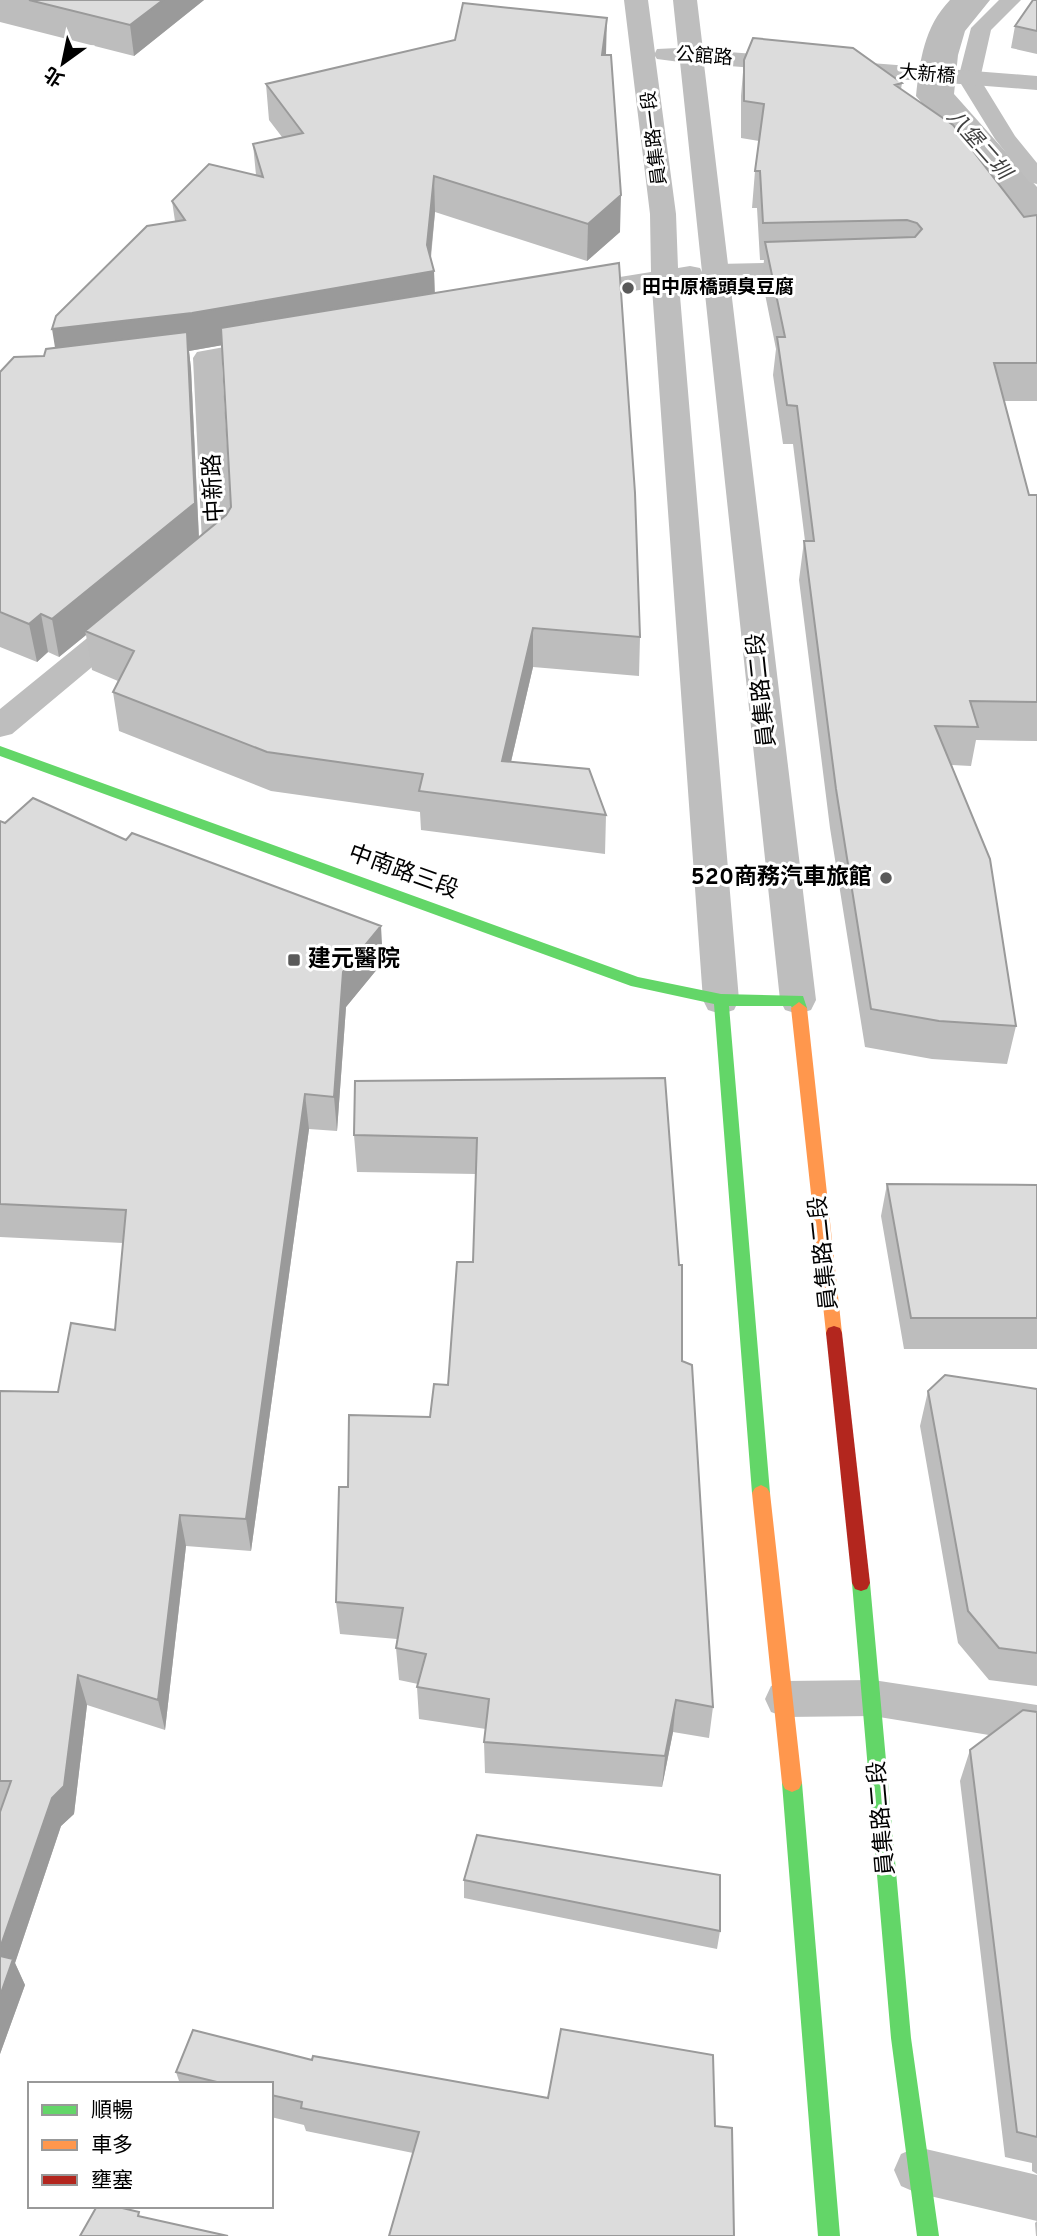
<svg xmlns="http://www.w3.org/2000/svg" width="1037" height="2236" font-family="Overpass,'Noto Sans TC',sans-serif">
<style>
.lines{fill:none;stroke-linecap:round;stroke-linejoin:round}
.canal{fill:#bcbcbc;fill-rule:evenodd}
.lane{fill:#bebebe;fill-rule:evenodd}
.street{fill:#bebebe;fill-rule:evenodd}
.fast{fill:#63d668;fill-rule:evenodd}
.slow{fill:#ff974d;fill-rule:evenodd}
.jam{fill:#b3261e;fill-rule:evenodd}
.wall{fill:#bdbdbd;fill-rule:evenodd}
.shaded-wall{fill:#9a9a9a}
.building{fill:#dcdcdc;stroke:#9a9a9a;stroke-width:2}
.poi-dot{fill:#595959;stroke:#fff;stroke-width:2.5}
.labels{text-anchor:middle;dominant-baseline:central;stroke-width:6;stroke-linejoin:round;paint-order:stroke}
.far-street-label{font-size:19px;fill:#000;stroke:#fff}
.far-poi-label{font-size:19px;font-weight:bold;fill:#000;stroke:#fff;text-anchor:start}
.far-water-label{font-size:21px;font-style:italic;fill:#404040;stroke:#fff}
.street-label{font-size:23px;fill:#000;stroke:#fff}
.poi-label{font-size:23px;font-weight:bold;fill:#000;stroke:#fff;text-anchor:end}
</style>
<rect width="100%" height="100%" fill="#fff"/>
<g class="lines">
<path class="canal" d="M950,0H990L965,31L958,55L954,94L1037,187V224L1023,221L916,96C920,60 924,27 950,0Z"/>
<path class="lane" d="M999,0H1021L991,30L980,79L1015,136L1037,163V184L1029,182L995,139L958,79L971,28Z
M809,262L817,264L821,269L817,274L717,278L709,276L705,271L709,266L717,264Z
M873,1680L1037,1705V1743L873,1716L785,1717L771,1712L765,1699L771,1686L785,1681Z
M917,2147L1037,2175V2221L917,2193L901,2186L894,2170L901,2154Z"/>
<path class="street" d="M624,0H648L655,53L657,49L678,48L673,0H697L703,50L1037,76V90L704,64L816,1000L811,1010L798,1014L785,1010L780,1000L703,275L700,280L679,284L739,1000L734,1010L721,1014L708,1010L703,1000L652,288L570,301L560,299L556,293L560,287L570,285L651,272L650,214ZM655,56L657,59L680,62L702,272L700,268L690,266L678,268L676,214Z
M273,338L283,340L287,346L283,352L222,364L233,545C222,562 205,575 185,570L180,563L202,542L193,358L197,352Z
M129,610L140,613L145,620L140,627L12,734L0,737V709L118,613Z"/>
<path class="fast" d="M0,746L638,977L721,994L803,996L807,1008L799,1014L794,1012L791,1006H729L770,1493L767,1498L761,1501L755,1498L752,1493L714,1004L631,986L0,756Z
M861,1575L867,1577L870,1583L911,2038L939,2236H917L891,2038L852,1583L855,1577Z
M792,1774L799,1777L802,1783L840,2236H818L782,1783L785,1777Z"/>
<path class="slow" d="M799,1002L807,1008L842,1333L840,1338L834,1340L828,1338L826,1333L791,1008Z
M761,1485L767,1488L770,1493L802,1783L799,1789L792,1792L785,1789L782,1783L752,1493L755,1488Z"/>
<path class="jam" d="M834,1326L840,1328L842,1333L870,1583L867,1589L861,1591L855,1589L852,1583L826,1333L828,1328Z"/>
</g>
<path class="wall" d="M0,0H204L134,56L0,22Z
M1037,0V54L1011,48L1015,26Z
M605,55L620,232L587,261L435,212L431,258L434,271L435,293L640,637L639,676L533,667L511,762L606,815L605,854L421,830L420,812L271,791L119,731L113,692L118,681L92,670L86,635L59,657L48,652L37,662L0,647V372L44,356L55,348L175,221L172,201L256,175L253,144L282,137L269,120L266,84ZM222,345L231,507L226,515L199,537L191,369L189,351Z
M744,60L902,83L901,89L1024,217L1037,215V401H1004L1029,495H1037V741L976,740L971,766L952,765L1016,1026L1007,1064L932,1059L865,1047L830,828L799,580L804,541H805L793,444H783L773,375L776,349L762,279L764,260H760L757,208H752L755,171L759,141L741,138V96Z
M0,821L383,962L346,1007L337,1131L309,1129L251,1551L186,1546L165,1730L87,1705L74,1814L61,1826L15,1963L25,1985L0,2054L1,1809H0V1391L58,1392L115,1330L123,1243L0,1237Z
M665,1078L682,1361L713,1707L709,1738L673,1732L662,1787L485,1773L484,1742L486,1729L419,1719L417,1687L418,1684L399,1680L396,1648L397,1639L340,1634L336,1602L348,1487L430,1417L448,1385L473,1262L476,1174L357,1172L354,1135Z
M887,1184L1037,1185V1349H904L881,1216Z
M1037,1389V1686L989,1680L958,1643L920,1426L928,1391Z
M1037,1712V2174L1032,2171V2163L1005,2157L960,1781L970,1750Z
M464,1880L720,1931L717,1949L464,1898Z
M312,2060L548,2098L715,2126L413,2153L306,2131L304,2125L271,2117V2084H180L176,2072Z
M1037,2221V2236H1036L1035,2223Z"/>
<path class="shaded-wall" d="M163,0H204L134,56L130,25Z
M607,18L606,54L602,90V55Z
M434,176L435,212L429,272L434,271L435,308L189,351L191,369L199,541L85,631L86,635L59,657L52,619L58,366L52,329L427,245Z
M621,195L620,232L587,261L588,224Z
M41,614L48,652L37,662L29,624Z
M533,628V667L502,800V761Z
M381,926L383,962L346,1007L337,1131L334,1097L343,972Z
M305,1094L309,1129L251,1551L246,1519Z
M180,1515L186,1546L165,1730L158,1700Z
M78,1675L87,1705L74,1814L61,1826L15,1963L25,1985L0,2054V1948Z
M676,1700L673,1732L662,1787L665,1756Z"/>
<path class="building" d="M29,0H163L130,25Z
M1033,0H1037V31L1015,26Z
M463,3L607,18L602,55H611L621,195L588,224L434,176L427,245L434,271L192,313L52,329L56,316L147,226L185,220L172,201L209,164L263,177L253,144L303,133L266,84L455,40Z
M753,38L853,48L902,83L895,85L953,125L1024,217L1037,215V363H994L1029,495H1037V702L970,701L978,727L935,726L990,859L1016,1026L939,1021L871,1009L836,789L804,541H814L797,406L787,405L777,337H785L765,242L915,237L922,229L917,223L907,220L763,223L760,171H755L764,104L744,101V60Z
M619,263L635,493L640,637L533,628L502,761L589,769L606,815L419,791L423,774L267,752L113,692L134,651L85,631L226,515L231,507L221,328Z
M187,332L195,503L52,619L41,614L29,624L0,612V372L14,357L44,356L46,349Z
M33,798L126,840L132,833L381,926L343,972L334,1097L305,1094L246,1519L180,1515L158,1700L78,1675L64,1786L52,1798L0,1948V1812L11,1781H0V1391L58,1392L71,1323L115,1330L126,1210L0,1204V821L5,823Z
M665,1078L679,1265H682V1361L692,1365L713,1707L676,1700L665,1756L484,1742L489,1699L417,1687L426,1654L396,1648L403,1608L336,1602L339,1487H348L349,1415L430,1417L434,1384L448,1385L457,1262H473L477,1138L354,1135L355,1081Z
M887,1184L1037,1185V1318H911Z
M945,1375L1037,1389V1653L999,1648L968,1611L928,1391Z
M1023,1710L1037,1712V2137L1017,2132L970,1750Z
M477,1835L720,1875V1931L464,1880Z
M0,1956L13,1959L0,1996Z
M561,2029L713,2055L715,2126L732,2128L734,2236H389L419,2132L301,2108L302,2102L271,2095V2084H225L176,2072L193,2030L312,2060L313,2056L548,2098Z
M97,2206H114L139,2212L138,2216L228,2236H80Z"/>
<g class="poi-dot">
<circle cx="628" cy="288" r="7"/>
<circle cx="886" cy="878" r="7"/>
<rect x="287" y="953" width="14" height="14" rx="3.5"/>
</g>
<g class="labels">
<g class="far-street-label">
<text transform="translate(704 57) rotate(4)">公館路</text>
<text transform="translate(927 75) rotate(5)">大新橋</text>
<text transform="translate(655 138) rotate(-97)">員集路一段</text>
</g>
<g class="far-poi-label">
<text x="642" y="288">田中原橋頭臭豆腐</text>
</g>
<g class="far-water-label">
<text transform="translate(978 145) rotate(49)">八堡二圳</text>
</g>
<g class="street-label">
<text transform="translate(215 488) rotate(-93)">中新路</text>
<text transform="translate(763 690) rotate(-96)">員集路二段</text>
<text transform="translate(403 873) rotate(20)">中南路三段</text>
<text transform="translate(825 1253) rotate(-96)">員集路二段</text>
<text transform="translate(883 1818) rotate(-95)">員集路二段</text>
</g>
<g class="poi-label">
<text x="872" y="878">520商務汽車旅館</text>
<text x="308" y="960" text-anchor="start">建元醫院</text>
</g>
</g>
<rect x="28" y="2082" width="245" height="126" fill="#ffffff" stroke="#999999" stroke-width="2"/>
<rect x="42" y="2105" width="35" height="10" fill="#63d668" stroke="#999999" stroke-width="2"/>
<text x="91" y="2117" font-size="21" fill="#000000">順暢</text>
<rect x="42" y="2140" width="35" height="10" fill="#ff974d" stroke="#999999" stroke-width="2"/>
<text x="91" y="2152" font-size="21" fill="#000000">車多</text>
<rect x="42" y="2175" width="35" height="10" fill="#b3261e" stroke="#999999" stroke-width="2"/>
<text x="91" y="2187" font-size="21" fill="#000000">壅塞</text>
<g transform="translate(63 63) rotate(213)" stroke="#ffffff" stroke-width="5" paint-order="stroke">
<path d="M0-5L12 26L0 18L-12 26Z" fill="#000000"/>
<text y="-10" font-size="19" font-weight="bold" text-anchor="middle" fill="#000000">北</text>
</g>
</svg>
